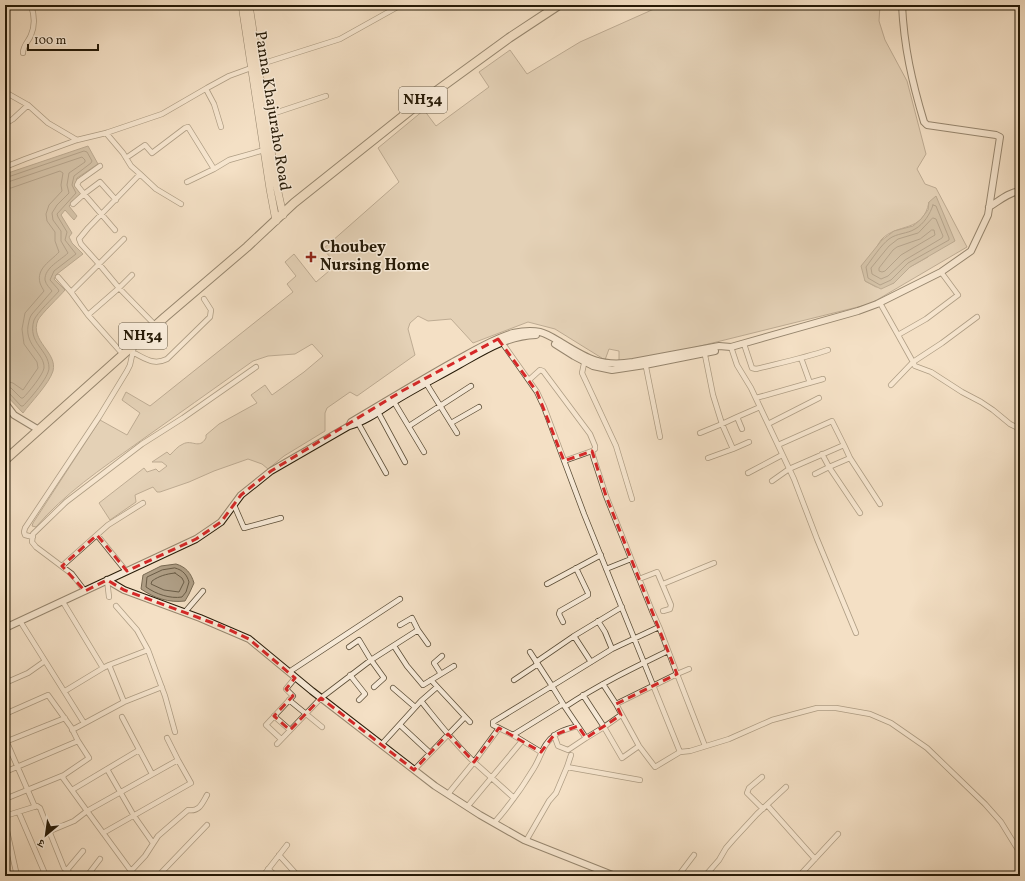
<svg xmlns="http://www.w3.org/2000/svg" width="1025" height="881" font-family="Vollkorn,'Noto Serif Devanagari',serif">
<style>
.green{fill:#d1bea5;stroke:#7c6c56;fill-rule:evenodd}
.water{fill:#ae9d84;stroke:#786952}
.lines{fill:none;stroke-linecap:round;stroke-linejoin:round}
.shore{stroke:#6a5c46;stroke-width:1}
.street-casing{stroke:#5a4c36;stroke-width:6}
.secondary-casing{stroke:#261a07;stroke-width:8}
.primary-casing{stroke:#261a07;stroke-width:8}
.highway-casing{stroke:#261a07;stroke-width:10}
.street{stroke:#f8ebd9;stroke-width:4.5}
.secondary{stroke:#f8ebd9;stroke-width:6}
.primary{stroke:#f4e0c5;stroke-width:7}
.highway{stroke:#f4e0c5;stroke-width:8}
.marked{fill:none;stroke:#d62828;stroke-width:3;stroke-dasharray:8 5;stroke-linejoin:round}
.poi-dot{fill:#8f2418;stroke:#f8ebd9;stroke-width:1.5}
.labels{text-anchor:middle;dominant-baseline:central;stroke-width:3;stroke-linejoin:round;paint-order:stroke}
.shield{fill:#f8ebd9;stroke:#655946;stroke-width:1}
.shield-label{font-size:15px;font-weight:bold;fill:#261a07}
.street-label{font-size:16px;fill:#261a07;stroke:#f8ebd9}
.poi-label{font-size:16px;font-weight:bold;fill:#261a07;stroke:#f8ebd9;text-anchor:start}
</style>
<rect width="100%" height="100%" fill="#f4e0c5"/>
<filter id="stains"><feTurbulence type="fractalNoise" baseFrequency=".005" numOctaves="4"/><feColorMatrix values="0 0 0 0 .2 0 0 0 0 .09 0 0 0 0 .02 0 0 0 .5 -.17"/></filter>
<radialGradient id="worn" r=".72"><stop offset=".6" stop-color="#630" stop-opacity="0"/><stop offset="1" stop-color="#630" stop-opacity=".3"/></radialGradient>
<path class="green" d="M663,5H880L879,21L885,40L907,81L926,154L917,169L925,184L936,188L967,247L870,304L672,353L619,361V351L609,349L605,360L555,329L528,322L473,343L451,319L428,321L418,316L410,323L408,329L415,355L357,396L350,392L327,408L325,413V431L284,456L268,469L262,464L248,459L214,471L189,482L160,492H157L153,487L135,495L136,502L110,520L99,503L144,468L147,472L156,469L159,472L167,466L162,462H152L167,452L170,455C174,451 178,446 183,444C192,439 199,450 206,438V435L219,424L257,403L251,395L265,385L272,395L304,372L323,356L312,344L295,354L268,356L253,361C214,389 175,416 136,444C101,469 64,494 36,527L32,526L33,523L100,420L127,435L140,413L122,400L126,392L150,406L293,292L287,284L296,276L285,262L294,254L316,282L329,271L325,265L332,259L323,249L399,182L378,148L424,110L436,126L489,87L479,72L510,50L527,74L580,42ZM929,202L928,257L910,267L894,283L876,287L865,281C869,268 873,251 881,240C897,222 923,234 929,202Z"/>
<path class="water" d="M88,146L98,164L77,178L76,185L82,193L69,206L77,216L74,220L65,210L61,215L72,233L69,237L72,243L83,254L57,274L54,279L65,290C60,296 41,314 38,320C29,341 58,352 53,371C49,384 31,402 23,413L5,394V174Z
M936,196L955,241L910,267L894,283L881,289L865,281L861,266L882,240L894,231L913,226L921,219L928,210L929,202Z
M176,564C186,567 191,573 194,583L189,594L185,601C169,603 154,598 141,589L143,575L161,566Z"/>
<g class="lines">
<path class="shore" d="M5,178L84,151L87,152L92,161L91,163L74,176L72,185L76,193L57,214L58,217L67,232L65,240L76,254L54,271L50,280L58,289L59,291C53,298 37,313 34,320C27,344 49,349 49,368C49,377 30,399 23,406H21L9,393L5,392
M5,183L82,157L85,160V162L69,173L67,185L69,193L57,205L52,213L53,220L61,231V241L68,253C61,260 44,268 45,280C46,285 50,288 52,291L32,314C29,318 29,322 28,326C25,346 45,354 44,368C43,375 28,393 23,398H21L11,388L5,387
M5,189L11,188L60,171L63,173L61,185L62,191L49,205L46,214L47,221L55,232V241L59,252C51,261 36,268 40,283C41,286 43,289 44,291L25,313L22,329L24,344L37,362L38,368L23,390L13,383L5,381
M933,205L936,206L949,238V240L908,263L891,280L880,285L868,278L866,267C872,259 881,245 889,239C897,233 907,234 915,229C924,224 930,214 933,205Z
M933,218L936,219L943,236L942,238L905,260L888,276L881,279L872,274L871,268L889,246L898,239L918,233Z
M932,230H934L935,235L901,255L885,271L882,272L879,271V268L893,250L897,247L920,239Z
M175,568C183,570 187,575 189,582L186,592L182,597C170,599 156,594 146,587L147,577L162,570Z
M175,573L182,578L184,582L179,592L164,590L151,584L152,581C159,576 166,574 175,573Z"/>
<defs>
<path id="street" d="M5,7L8,5
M23,53C23,45 29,41 31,35C35,26 34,14 31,5
M258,65L340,39L401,5
M206,89L214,104L221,127
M5,92L28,105L48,123L77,140
M266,116L326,96
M5,124L13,119L28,105
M106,133L123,153L131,166L140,174L156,189L181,204
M126,158L145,145L152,153L185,128L188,127L214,169L187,182
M100,166L79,181L77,185L84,194L100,182L116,200
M5,167L25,159L77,140L106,133L162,114L207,88L229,76L251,68
M214,169L229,160L264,150
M73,204L84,194L115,230
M124,239L99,264L81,244L79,239L88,228L140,174
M132,275L119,288L99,264L71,292L88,315L119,288L155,325
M58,277L71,292
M880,303L898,335L926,319L958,295L941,272
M88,315L120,351
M898,335L913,362L942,343L977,317
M501,341L537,392L544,407L584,514L680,752L690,751L729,739L772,720L817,708H836L870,714L891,723L927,748L985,804L1001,822L1020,853
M744,344L752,368L756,369C780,363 804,358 828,350
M731,347L737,365L751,388L794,479L817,539L856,633
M704,350L713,395L722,424L737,417
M132,352C145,358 153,366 167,359L210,317L211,310L204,299
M801,358L810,383
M585,359L582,373L616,446L632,499
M645,362L660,437
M529,380L540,370L543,371L590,434L595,446V449L592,451L593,456L606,496L652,611L660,629L677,674L616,704L639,746L655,767L680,752
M426,383L457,433
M891,385L913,362L915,366L931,372L962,392L981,402L993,410L1010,424L1020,429
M756,398L823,379
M394,402L424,452
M378,412L405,462
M357,421L386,473
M451,423L479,407
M768,424L819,398
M409,426L471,386
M742,429L737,417L760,407
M700,433L722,424L733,449L749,442
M778,445L832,421L844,445
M708,458L733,449
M850,458L829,467L860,513
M564,461L592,451
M748,473L782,455
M815,474L829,467L822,454
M772,481L789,469L844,445L850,458L880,504
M234,505L244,528L281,518
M97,535L126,571
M33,537L25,535L24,532L25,528L99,417L127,371L130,365L134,346
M62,566L108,525L143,503
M606,569L631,559
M639,579L657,572L658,574L671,605L670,609L663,611
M107,580L109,597
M547,584L601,555
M663,584L714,563
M85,591L72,574L36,547L32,542L33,534L66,502L142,444L183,418L256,367
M63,602L103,668L109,665L124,702L162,687
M185,612L203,591
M20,621L84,723
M598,621L605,632L612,649
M563,622L559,614L560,611L588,595V593L576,568
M418,630L428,644
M574,636L591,662
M394,646L407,666L423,685L454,666
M349,647L359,640L371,660L384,678L374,687
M148,650L165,696L175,732
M536,662L574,636L622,607
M109,665L148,650L137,630L116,606
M689,669L677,674L705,746
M289,672L400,599
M441,674L434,663L442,656
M350,675L365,694L359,700
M431,680L470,722
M514,680L538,664
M5,683L28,673L45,661
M603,684L616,704
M437,687L421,701C438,722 454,743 474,762L499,728L493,725V722L552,686L530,652
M393,688L415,707
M65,691L103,668
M583,695L604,727L586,738L565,707C598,685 633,668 668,651
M289,700L322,727
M565,707L552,686L612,649L659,627
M5,714L48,695L71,727L78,741
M621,715L604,727L622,758L639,746
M274,716L290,730
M122,717L152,774
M400,725L430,753
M499,728L513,735
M72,730L124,702
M554,735L558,746L568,750L586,738
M5,738L35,807
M281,739L266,725L293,696L286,689L295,678
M5,742L65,718
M277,744L321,698L371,660L418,630L412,618L400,625
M381,745L421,701
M541,752L513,735L563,704
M567,767L640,780
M107,769L134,816L153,843
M414,770L465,717
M5,772L78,741L89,758L64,775L63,778L87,811L178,760L167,738
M762,777L749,788L747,793L763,809
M72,790L139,750
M448,794L474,762L514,798
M5,799L64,775
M767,805L815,859
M467,807L522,741
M19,813L46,876
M5,816L37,806L40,808L64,868L73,876
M5,822L17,876
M494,823C509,806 522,788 534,768C541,757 543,743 555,735C561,730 570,728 578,726
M50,831L74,821L87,811L131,871L145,856L158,836L188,810C199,812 202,804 207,795
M103,833L191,783L178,760
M526,841L549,801L556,793L567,767L571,755
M279,855L298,876
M268,869L276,876
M67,870L83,851
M163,871L168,876
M87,876L100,859
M127,876L131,871
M158,876L207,825
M263,876L287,845
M678,876L694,855
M705,876L719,860L726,848L733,840L757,814L786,787
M799,876L838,834"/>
<path id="secondary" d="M989,207C999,201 1009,192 1020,191
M555,344L574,356L593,366L612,370L645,365L715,351
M5,403L14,415L39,430
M349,426L351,422C385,402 419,381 453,362C472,352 492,339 513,333C522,331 532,330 540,332C548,334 555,339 562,343C588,359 601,367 633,362L719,346L731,347L858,311L877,304L941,272L971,251L988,215L1000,137L996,135L927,125L924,122C912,82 904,47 902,5
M107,580L124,590L200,618L249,639L312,691L435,786L480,815L524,840L615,876
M5,628L196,539L221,522L241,495L271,471L349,426C365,422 381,410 395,401C416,388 438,377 459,365C484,351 507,336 536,335"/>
<path id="primary" d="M242,5L270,189L276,221
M249,5L276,183L283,215"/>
<path id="highway" d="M5,460L165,317L247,247L294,203L417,105L509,38L559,5"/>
</defs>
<use href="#street" class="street-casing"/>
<use href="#secondary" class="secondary-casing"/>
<use href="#primary" class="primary-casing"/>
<use href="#highway" class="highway-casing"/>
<use href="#street" class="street"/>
<use href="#secondary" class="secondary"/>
<use href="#primary" class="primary"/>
<use href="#highway" class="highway"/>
</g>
<path d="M0 0H1025V881H0ZM498,339L537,392L564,461L592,451L606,496L677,674L616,704L621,715L586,738L578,726L554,735L541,752L499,728L474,762L448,734L414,770L321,698L290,730L274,716L293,696L286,689L295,678L249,639L221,626L124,590L107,580L85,591L62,566L97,535L127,571L196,539L221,522L241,495L271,471L402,391Z" fill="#f4e0c5" fill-opacity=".55" fill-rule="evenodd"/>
<path class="marked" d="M498,339L537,392L564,461L592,451L606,496L677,674L616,704L621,715L586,738L578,726L554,735L541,752L499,728L474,762L448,734L414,770L321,698L290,730L274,716L293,696L286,689L295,678L249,639L221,626L124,590L107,580L85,591L62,566L97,535L127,571L196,539L221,522L241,495L271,471L402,391Z"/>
<path class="poi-dot" d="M309 251h4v4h4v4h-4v4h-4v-4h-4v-4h4z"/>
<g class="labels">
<g class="shield">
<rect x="399" y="87" width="48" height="26" rx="3"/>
<rect x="119" y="323" width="48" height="26" rx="3"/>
</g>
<g class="shield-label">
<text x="423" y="100">NH34</text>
<text x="143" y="336">NH34</text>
</g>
<g class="street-label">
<text transform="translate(272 111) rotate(81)">Panna Khajuraho Road</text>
</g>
<g class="poi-label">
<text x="320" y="248">Choubey<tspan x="320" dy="18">Nursing Home</tspan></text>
</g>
</g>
<rect width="1025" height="881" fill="none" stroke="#f4e0c5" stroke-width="20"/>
<rect x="6" y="6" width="1013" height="869" fill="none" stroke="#261a07" stroke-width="2"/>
<rect x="10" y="10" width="1005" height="861" fill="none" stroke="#261a07"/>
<g transform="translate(46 835) rotate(209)" stroke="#f8ebd9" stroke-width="3" paint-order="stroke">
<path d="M0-3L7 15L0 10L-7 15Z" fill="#261a07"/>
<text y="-6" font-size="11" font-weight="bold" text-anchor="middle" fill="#261a07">उ</text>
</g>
<path d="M28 44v6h70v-6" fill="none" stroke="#261a07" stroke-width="2"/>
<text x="34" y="44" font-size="12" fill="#261a07" stroke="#f8ebd9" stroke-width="3" paint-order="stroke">100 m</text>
<rect width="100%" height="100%" filter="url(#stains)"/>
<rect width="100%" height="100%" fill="url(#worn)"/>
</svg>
